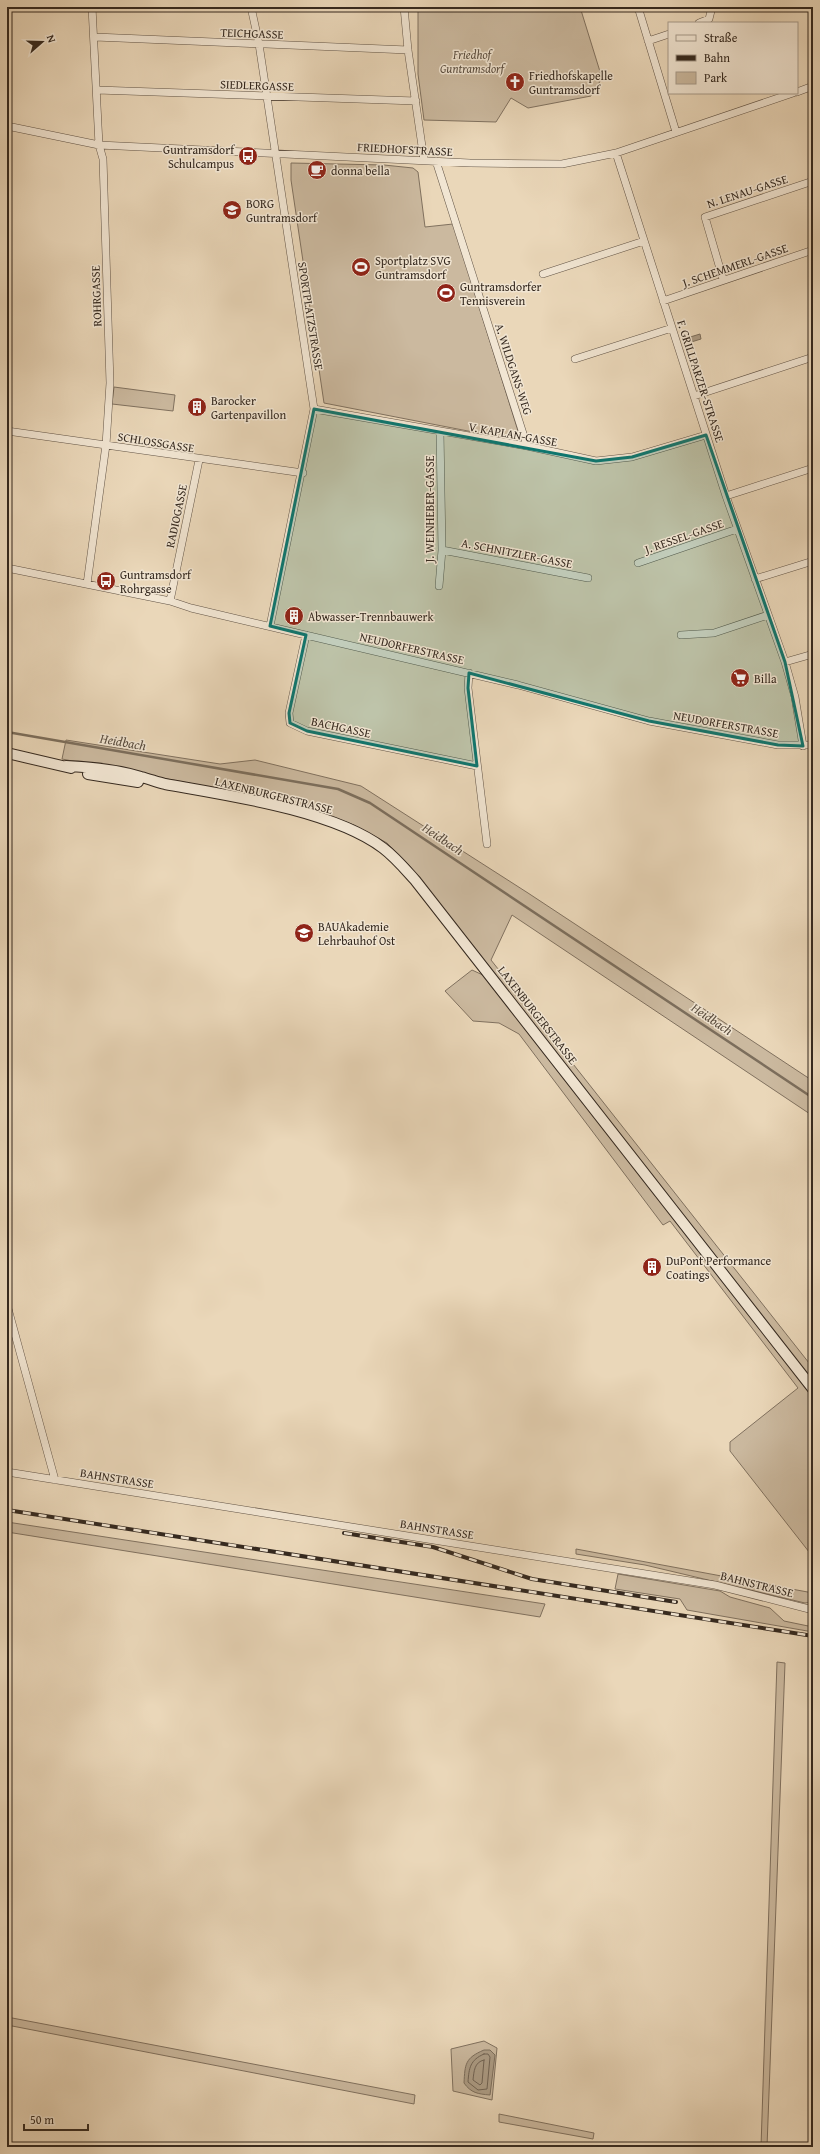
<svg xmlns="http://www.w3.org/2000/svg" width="820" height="2154" font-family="'Gentium Book Plus',serif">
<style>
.green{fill:#cbb99f;stroke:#80715f}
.water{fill:#ac9c85;stroke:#7c6e5c}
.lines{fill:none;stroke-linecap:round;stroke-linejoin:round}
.shore{stroke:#706252;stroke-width:1}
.stream{stroke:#7c6e5c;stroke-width:2.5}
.street-casing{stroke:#625446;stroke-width:8}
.secondary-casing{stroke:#35291f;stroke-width:12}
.street{stroke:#f1e5d2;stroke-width:7}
.secondary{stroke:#f1e5d2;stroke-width:10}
.rail-casing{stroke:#35291f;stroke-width:4}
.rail{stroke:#f1e5d2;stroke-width:2.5;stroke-dasharray:8;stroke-linecap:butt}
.marked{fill:#0f766e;fill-opacity:0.2;stroke:#0f766e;stroke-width:3;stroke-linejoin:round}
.labels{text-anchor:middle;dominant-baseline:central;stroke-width:3;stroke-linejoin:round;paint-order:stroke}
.street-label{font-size:12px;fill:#35291f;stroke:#f1e5d2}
.park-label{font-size:12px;font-style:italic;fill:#5a4d3f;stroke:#f1e5d2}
.poi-label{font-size:12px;fill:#35291f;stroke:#f1e5d2;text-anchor:start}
.water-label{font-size:13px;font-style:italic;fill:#594c3e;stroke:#f1e5d2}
</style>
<rect width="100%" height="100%" fill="#ead7b9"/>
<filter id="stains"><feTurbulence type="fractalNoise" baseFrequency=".005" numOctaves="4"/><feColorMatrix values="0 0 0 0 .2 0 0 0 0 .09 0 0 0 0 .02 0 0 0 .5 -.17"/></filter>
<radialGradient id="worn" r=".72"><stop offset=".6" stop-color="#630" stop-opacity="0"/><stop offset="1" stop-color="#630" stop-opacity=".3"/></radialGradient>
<path class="green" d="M418,7H580L602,78L591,96L528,108L511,98L496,122L424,120L418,74Z
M291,163L384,165L413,168L418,172L425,227L453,224L459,242L518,431L509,439L324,403L291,180Z
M114,387L175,395L173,411L112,404Z
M66,740L220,764L255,760L361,786L528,893L813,1081V1116L512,915L491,960L813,1368V1381L409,865L387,843L354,825L307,808L236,792L62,759Z
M472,970L485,976L813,1395V1557L730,1451V1442L798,1388L670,1221L663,1225L519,1034L499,1023L473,1021L445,991Z
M7,1522L545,1604L540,1617L7,1532Z
M576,1549L813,1593V1602L805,1603L645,1565L576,1554Z
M618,1574L720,1591L730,1597L770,1608L784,1621L813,1627V1632L687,1610L680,1599L615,1589Z
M777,1662L785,1663L767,2147H761Z
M7,2017L415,2095L414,2104L7,2025Z
M484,2041L497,2048L492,2100L453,2091L451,2049Z
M499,2114L594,2133L593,2139L499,2122Z"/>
<path class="water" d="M700,334L701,339L688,343L687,338Z
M484,2050H490L495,2055L490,2095C478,2094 471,2093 464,2083C465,2064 465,2058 484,2050Z"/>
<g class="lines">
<path class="shore" d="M484,2054H488L490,2057L487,2089L478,2090L468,2082C469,2068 470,2060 484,2054Z
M484,2060L482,2083L480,2085L473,2080C474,2072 474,2062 484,2060Z"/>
<path class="stream" d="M7,732L338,789L370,803L813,1098"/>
<defs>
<path id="street" d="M251,7L259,44L314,409L270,626
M404,7L408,50L424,160
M638,7L676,132
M699,23L709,19L712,7
M95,37L408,50
M648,41L669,34
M97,90L416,101
M797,92L813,86
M7,126L99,145L470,163L562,164L616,153L793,93
M616,153L726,496L785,662L795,697L803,746
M436,161L527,446
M543,274L644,241
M723,279L705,217L813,181
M663,301L813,250
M575,359L672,328
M694,396L813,357
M314,409L527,446L596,461L632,457L706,435
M7,431L303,473
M726,496L813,468
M442,550L588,578
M638,563L737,529
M7,568L170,601L191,608L518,685L649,721L778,745H813
M755,579L813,561
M87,584L106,445L110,383L103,159L99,145L92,7
M439,586L442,550L440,432
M170,601L199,460
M306,635L289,713L290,723L307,731L477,766
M681,635L714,633L768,615
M785,662L813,654
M469,673L468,688L487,844
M7,1305L55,1480
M7,1472L715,1585L813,1610"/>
<path id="secondary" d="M7,753L71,768
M66,766C91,767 118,770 141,777C149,779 157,782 165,784C226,795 333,810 383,848C395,857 405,869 415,880L813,1389
M88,774L138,782"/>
</defs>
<use href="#street" class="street-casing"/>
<use href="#secondary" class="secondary-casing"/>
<use href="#street" class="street"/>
<use href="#secondary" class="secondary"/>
<defs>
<path id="rail" d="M7,1510L813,1636
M344,1533L433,1547L532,1579L676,1602"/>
</defs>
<use href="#rail" class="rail-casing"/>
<use href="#rail" class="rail"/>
</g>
<path class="marked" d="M314,409L596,461L632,457L706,435L785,662L803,746L778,745L649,721L469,673L468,688L477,766L307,731L290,723L289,713L306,635L270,626Z"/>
<defs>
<symbol id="church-disc" viewBox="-11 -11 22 22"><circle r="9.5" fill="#8f2418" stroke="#f1e5d2"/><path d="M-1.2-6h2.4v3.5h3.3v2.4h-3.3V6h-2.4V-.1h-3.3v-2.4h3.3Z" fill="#fff"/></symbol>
<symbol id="bus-disc" viewBox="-11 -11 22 22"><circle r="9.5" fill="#8f2418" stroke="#f1e5d2"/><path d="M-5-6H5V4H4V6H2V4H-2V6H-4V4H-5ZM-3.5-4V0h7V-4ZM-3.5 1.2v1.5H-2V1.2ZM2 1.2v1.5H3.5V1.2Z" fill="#fff"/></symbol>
<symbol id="cafe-disc" viewBox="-11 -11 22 22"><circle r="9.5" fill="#8f2418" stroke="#f1e5d2"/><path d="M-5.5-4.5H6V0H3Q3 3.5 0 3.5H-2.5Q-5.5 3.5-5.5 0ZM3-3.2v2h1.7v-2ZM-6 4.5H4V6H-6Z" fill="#fff"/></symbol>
<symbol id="school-disc" viewBox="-11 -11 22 22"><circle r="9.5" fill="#8f2418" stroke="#f1e5d2"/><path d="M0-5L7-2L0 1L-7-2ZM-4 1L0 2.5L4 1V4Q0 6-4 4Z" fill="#fff"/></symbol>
<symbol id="stadium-disc" viewBox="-11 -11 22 22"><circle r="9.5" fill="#8f2418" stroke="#f1e5d2"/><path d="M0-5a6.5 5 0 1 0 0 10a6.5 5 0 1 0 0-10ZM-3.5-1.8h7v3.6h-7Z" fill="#fff"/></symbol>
<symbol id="building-disc" viewBox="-11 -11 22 22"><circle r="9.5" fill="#8f2418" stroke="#f1e5d2"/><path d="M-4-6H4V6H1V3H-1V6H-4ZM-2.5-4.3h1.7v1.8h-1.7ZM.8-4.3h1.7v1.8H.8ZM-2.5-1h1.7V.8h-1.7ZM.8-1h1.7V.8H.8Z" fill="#fff"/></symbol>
<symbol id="supermarket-disc" viewBox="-11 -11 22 22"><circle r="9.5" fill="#8f2418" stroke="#f1e5d2"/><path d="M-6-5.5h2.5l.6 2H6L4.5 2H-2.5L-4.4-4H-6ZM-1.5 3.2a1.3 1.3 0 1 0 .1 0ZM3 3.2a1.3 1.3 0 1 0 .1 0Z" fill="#fff"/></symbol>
</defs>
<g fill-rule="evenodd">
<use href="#church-disc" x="504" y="71" width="22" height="22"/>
<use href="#bus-disc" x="237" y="145" width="22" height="22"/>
<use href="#cafe-disc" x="306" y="159" width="22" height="22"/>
<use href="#school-disc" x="221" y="199" width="22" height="22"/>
<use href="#stadium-disc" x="350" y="256" width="22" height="22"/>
<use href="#stadium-disc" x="435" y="282" width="22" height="22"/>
<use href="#building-disc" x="186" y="396" width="22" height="22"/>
<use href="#bus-disc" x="95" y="570" width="22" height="22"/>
<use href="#building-disc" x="283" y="605" width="22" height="22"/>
<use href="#supermarket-disc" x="729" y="667" width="22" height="22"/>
<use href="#school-disc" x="293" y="922" width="22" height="22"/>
<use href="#building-disc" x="641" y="1256" width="22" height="22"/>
</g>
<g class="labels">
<g class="street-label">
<text transform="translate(252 33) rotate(2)">TEICHGASSE</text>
<text transform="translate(257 85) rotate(2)">SIEDLERGASSE</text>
<text transform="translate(405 149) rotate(3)">FRIEDHOFSTRASSE</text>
<text transform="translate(747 191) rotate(-18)">N. LENAU-GASSE</text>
<text transform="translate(735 265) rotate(-19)">J. SCHEMMERL-GASSE</text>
<text transform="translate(96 296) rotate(-92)">ROHRGASSE</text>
<text transform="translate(311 316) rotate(81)">SPORTPLATZSTRASSE</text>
<text transform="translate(514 369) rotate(72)">A. WILDGANS-WEG</text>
<text transform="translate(701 381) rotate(72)">F. GRILLPARZER-STRASSE</text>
<text transform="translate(513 434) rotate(10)">V. KAPLAN-GASSE</text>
<text transform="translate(156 442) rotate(9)">SCHLOSSGASSE</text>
<text transform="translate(429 509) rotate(-90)">J. WEINHEBER-GASSE</text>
<text transform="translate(176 516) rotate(-78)">RADIOGASSE</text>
<text transform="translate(684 536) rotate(-19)">J. RESSEL-GASSE</text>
<text transform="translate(517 553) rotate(11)">A. SCHNITZLER-GASSE</text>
<text transform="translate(412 648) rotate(13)">NEUDORFERSTRASSE</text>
<text transform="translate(726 724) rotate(10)">NEUDORFERSTRASSE</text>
<text transform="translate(341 727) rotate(12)">BACHGASSE</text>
<text transform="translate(274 795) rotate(14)">LAXENBURGERSTRASSE</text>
<text transform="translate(538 1015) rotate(52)">LAXENBURGERSTRASSE</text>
<text transform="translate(117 1478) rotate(9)">BAHNSTRASSE</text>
<text transform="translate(437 1529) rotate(9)">BAHNSTRASSE</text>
<text transform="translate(757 1584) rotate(14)">BAHNSTRASSE</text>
</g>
<g class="park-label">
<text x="472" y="54">Friedhof<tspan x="472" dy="14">Guntramsdorf</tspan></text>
</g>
<g class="poi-label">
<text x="529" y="75">Friedhofskapelle<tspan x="529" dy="14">Guntramsdorf</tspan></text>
<text x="234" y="149" text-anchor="end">Guntramsdorf<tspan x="234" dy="14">Schulcampus</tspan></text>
<text x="331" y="170">donna bella</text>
<text x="246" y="203">BORG<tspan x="246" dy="14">Guntramsdorf</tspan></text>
<text x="375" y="260">Sportplatz SVG<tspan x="375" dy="14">Guntramsdorf</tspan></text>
<text x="460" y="286">Guntramsdorfer<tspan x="460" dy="14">Tennisverein</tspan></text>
<text x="211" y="400">Barocker<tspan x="211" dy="14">Gartenpavillon</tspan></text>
<text x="120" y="574">Guntramsdorf<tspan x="120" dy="14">Rohrgasse</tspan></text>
<text x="308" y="616">Abwasser-Trennbauwerk</text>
<text x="754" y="678">Billa</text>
<text x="318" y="926">BAUAkademie<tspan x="318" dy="14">Lehrbauhof Ost</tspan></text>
<text x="666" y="1260">DuPont Performance<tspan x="666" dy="14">Coatings</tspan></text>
</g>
<g class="water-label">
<text transform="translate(123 742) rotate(10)">Heidbach</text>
<text transform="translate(443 839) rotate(34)">Heidbach</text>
<text transform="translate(712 1019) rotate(34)">Heidbach</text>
</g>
</g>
<rect width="820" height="2154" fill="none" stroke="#ead7b9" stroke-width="24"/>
<rect x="8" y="8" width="804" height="2138" fill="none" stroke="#35291f" stroke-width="2"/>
<rect x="12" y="12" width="796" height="2130" fill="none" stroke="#35291f"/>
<rect x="668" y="22" width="130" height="72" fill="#f1e5d2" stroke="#a69a8a"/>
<rect x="676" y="35" width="20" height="6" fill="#f1e5d2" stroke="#a69a8a"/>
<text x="704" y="42" font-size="12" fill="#35291f">Straße</text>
<rect x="676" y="55" width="20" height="6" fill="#35291f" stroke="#a69a8a"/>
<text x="704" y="62" font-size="12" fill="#35291f">Bahn</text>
<rect x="676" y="72" width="20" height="12" fill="#cbb99f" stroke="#a69a8a"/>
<text x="704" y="82" font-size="12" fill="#35291f">Park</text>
<g transform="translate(42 42) rotate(70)" stroke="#f1e5d2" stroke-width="3" paint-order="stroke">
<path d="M0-3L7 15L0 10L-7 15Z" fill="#35291f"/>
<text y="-6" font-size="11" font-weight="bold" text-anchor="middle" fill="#35291f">N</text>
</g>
<path d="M24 2124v6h64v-6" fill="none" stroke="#35291f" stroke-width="2"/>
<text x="30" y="2124" font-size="12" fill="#35291f" stroke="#f1e5d2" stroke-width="3" paint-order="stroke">50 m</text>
<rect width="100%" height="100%" filter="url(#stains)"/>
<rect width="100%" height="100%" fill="url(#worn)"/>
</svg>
